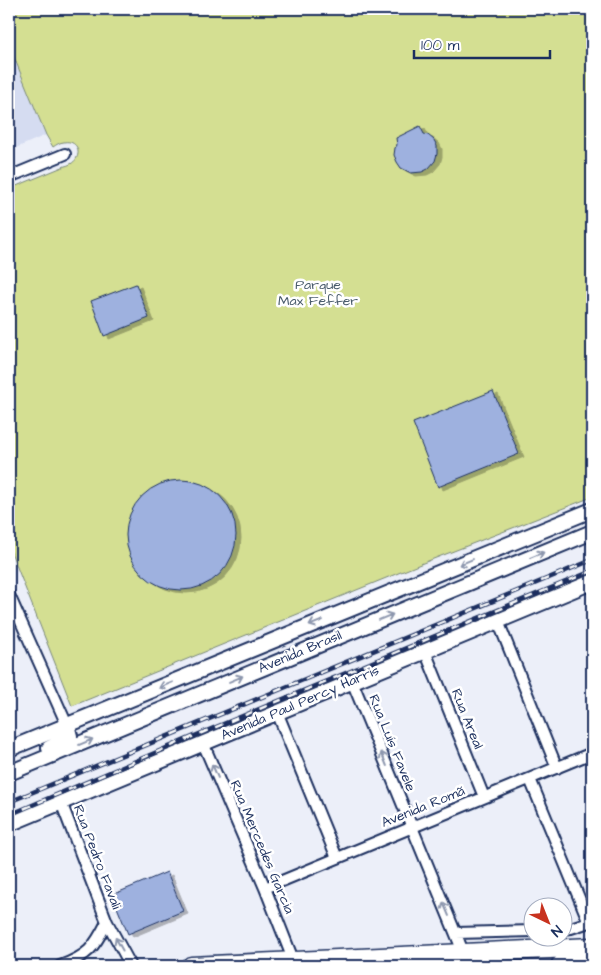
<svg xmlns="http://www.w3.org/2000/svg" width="601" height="975" font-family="'Architects Daughter',sans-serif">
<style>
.built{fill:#d5dcf1}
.green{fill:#d4df92;stroke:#788778}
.building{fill:#9eb1df;stroke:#1b2f5e;filter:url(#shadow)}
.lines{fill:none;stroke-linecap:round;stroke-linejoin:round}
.street-casing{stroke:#1b2f5e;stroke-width:14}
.secondary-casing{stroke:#1b2f5e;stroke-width:18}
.highway-casing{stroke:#1b2f5e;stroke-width:21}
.street{stroke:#fff;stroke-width:10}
.secondary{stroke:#fff;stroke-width:14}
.highway{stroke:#fff;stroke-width:18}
.rail-casing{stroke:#1b2f5e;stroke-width:4.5}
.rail{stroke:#fff;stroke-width:2.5;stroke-dasharray:8;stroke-linecap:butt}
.oneway{stroke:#8d97ae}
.labels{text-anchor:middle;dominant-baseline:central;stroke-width:5;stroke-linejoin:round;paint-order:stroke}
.park-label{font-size:14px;fill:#495b6b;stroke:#fff}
.street-label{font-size:14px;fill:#1b2f5e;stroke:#fff}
</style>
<defs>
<filter id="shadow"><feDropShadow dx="5" dy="3" stdDeviation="0" flood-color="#0004"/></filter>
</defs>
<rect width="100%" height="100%" fill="#eceff9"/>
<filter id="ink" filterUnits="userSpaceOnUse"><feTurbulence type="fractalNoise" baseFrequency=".02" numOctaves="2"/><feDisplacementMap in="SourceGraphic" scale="10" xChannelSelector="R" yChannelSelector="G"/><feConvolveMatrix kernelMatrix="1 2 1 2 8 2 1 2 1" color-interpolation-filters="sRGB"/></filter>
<g filter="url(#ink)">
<path class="built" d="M9,45L46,135L9,151Z"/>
<path class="green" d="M9,9H592V497L423,563L72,706L9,547V189L65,166C84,162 81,139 64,142C60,142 56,145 53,147L46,135L9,45Z"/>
<path class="building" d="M420,126L424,134L428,135L434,140L437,146V154L435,161L428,169L422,172L411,173L401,168L397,162L394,155L395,148L397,145L396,138Z
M136,284L149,318L104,336L91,301Z
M493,391L519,454L438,487L413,423Z
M126 535a55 55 0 1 1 110 0a55 55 0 1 1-110 0Z
M167,872L183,911L128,934L112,895Z"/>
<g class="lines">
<defs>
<path id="street" d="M9,177L65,154
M9,595L67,725
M498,621L557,768
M425,651L484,797
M352,681L464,954
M277,712L337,858
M203,743L265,888L294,962
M530,779L589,922
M61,802L107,922L131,966
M265,888L592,753
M564,929L571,928L592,921
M456,933L534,931
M60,966C88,956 94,948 107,922"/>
<path id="secondary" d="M49,748L68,739L70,736L67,725
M9,749L592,510
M9,773L592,532
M9,824L592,582"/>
<path id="highway" d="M191,966L592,947
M560,966L592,964"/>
</defs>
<use href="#street" class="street-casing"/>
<use href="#secondary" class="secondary-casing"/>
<use href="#highway" class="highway-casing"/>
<use href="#street" class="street"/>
<use href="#secondary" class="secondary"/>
<use href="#highway" class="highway"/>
<defs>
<path id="rail" d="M9,802L592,560
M9,815L204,732L592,571"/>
</defs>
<use href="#rail" class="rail-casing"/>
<use href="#rail" class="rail"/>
</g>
<defs><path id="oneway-shaft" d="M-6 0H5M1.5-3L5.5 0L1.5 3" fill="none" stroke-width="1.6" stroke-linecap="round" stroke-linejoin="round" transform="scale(1.25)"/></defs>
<g class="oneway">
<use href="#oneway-shaft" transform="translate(537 555) rotate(-22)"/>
<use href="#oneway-shaft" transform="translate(466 562) rotate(157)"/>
<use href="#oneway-shaft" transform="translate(386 617) rotate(-22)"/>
<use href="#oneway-shaft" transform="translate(316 623) rotate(158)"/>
<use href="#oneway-shaft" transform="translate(236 679) rotate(-23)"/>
<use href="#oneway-shaft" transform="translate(166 685) rotate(158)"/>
<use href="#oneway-shaft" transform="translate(86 742) rotate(-23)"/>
<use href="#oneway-shaft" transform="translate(384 759) rotate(-112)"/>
<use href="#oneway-shaft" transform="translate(215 771) rotate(-113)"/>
<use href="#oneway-shaft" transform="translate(446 909) rotate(-113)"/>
<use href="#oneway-shaft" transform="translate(119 944) rotate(-119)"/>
</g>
</g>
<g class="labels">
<g class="park-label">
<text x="318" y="285">Parque<tspan x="318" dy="16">Max Feffer</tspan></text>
</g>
<g class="street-label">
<text transform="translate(300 652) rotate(-23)">Avenida Brasil</text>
<text transform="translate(300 703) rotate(-23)">Avenida Paul Percy Harris</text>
<text transform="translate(467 719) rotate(68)">Rua Areal</text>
<text transform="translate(392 743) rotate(68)">Rua Luís Favele</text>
<text transform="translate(423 807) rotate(-22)">Avenida Romã</text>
<text transform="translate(262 847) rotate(67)">Rua Mercedes Garcia</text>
<text transform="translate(97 857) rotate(69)">Rua Pedro Favali</text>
</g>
</g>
<rect width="601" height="975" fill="none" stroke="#fff" stroke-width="30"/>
<rect x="15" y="15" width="571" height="945" fill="none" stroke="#1b2f5e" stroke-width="2" filter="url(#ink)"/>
<g transform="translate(548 922) rotate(137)"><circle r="24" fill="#ffffff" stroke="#a4acbf"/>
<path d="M0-4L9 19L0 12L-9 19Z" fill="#c8321e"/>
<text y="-8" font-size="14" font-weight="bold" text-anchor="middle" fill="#1b2f5e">N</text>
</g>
<path d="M414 50v8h136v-8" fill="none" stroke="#1b2f5e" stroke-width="2.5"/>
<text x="421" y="50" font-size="15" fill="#1b2f5e" stroke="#ffffff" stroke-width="4" paint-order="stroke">100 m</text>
</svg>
